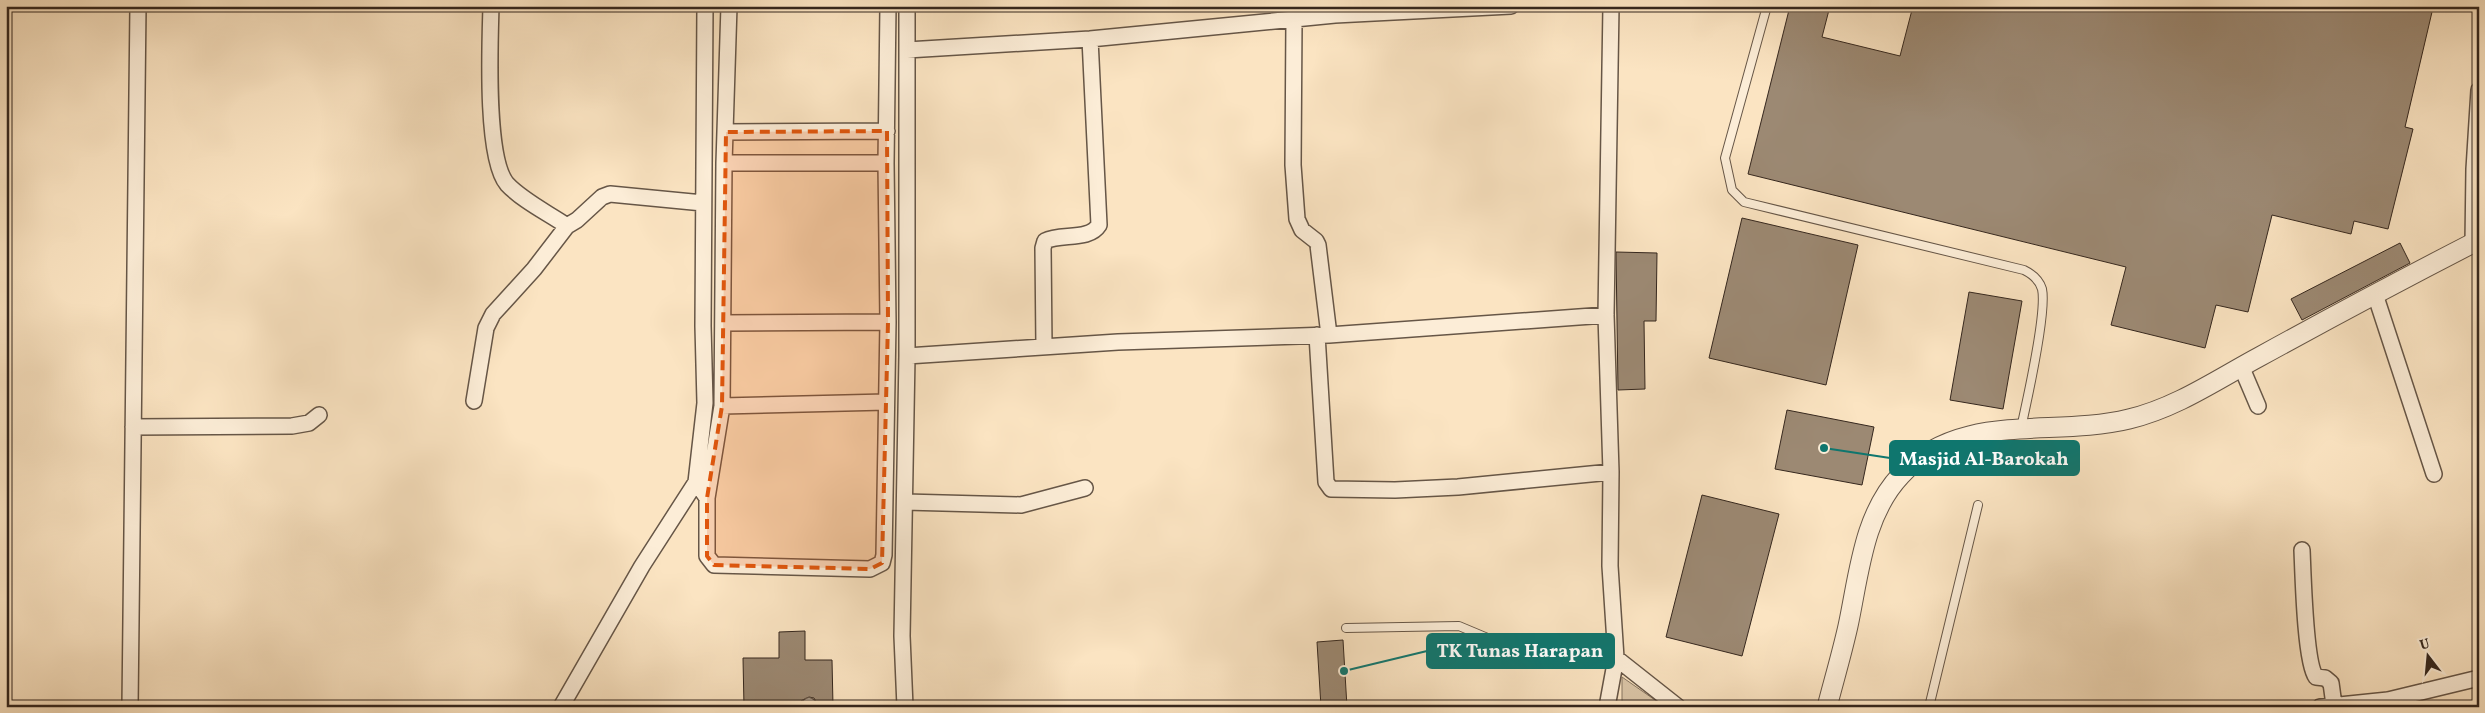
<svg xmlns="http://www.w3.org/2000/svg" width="2485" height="713" font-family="Vollkorn,serif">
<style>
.green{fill:#d9c4a6;stroke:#877662}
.building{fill:#9c8973;stroke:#35271e}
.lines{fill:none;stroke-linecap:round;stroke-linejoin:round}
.service-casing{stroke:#665647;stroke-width:10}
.minor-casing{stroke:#665647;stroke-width:18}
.tertiary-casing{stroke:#665647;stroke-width:21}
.service{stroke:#fcedd7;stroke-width:8}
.minor{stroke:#fcedd7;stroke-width:15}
.tertiary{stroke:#fcedd7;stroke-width:19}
.marked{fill:#df560d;fill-opacity:0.2;stroke:#df560d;stroke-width:4;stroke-dasharray:10 6;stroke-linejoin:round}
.leader{fill:none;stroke:#0f766e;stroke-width:2}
.callout-dot{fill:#0f766e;stroke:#fcedd7;stroke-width:2}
.callout{fill:#0f766e;stroke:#0f766e;stroke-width:2}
.callout-label{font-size:19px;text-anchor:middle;font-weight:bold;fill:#fff}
</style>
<rect width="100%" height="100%" fill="#fbe4c2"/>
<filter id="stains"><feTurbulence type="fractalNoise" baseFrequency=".004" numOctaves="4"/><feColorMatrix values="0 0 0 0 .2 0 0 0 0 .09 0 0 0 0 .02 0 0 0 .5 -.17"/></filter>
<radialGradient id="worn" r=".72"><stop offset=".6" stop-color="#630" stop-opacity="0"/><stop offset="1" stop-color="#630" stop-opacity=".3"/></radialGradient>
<path class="green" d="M1622,677L1665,707H1622Z"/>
<path class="building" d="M1790,6H1830L1822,37L1900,56L1913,6H2407L2432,12L2405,127L2413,129L2388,229L2354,221L2351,234L2272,215L2248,312L2216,305L2205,348L2111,325L2126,267L1748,174Z
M1742,218L1858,245L1826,385L1709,358Z
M2400,243L2410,263L2302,320L2291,299Z
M1616,252L1657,253L1656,321H1644L1645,389L1618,390Z
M1969,292L2022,301L2003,409L1950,400Z
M1787,410L1874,427L1862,485L1775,469Z
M1702,495L1779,514L1742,656L1666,637Z
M805,631V660H832L833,706H818L814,698L809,697L801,701L800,706L744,707L743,658H779V632Z
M1343,640L1347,707H1321L1317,642Z"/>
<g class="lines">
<defs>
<path id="service" d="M1767,6L1725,158L1732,190L1744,202L2024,270C2032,274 2039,279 2042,289C2047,312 2027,401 2021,428
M1346,628L1459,626L1490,639L1614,644
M1929,707L1978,505"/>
<path id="minor" d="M491,6C490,43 485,158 507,184C523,201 548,213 567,226
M1611,6L1606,315L1611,472L1610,566L1616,658L1678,707
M1294,20L1293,165L1297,219L1302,230L1316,241L1318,245L1329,335
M907,50L1090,39L1335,15L1511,6
M726,132L887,131
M724,163H886
M2473,243L2474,169L2479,90
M2375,294L2434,474
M724,323L888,322
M1317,335L1326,482L1331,489L1395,490L1458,487L1611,472
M1044,347L1043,248L1045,241C1061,233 1089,241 1099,225L1090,39
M907,356L1118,342L1329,335L1606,315
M2241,366L2258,406
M474,401L486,328L493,314L534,269L567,226L577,220L602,197L610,194L703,203
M722,406L724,163L729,6
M133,427L292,426L309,423L319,415
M696,482L707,498V556L714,565L870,569L882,563L884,555L888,322L886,163L888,6
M707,498L722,406L886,402
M905,502L1021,505L1085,488
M2302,550C2303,572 2305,663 2316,677L2325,678L2331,683L2334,705
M809,706V707
M130,707L138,6
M561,707L642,566L696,482L705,403L703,326L705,6
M905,707L902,636L907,356V6
M1607,707L1616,658
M2320,707L2388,700L2479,678"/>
<path id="tertiary" d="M1827,707C1834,680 1842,653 1848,626C1859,575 1863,515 1901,475C1961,410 2052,438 2129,419C2176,408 2218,379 2259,357C2330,318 2401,280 2473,243L2479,242"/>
</defs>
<use href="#service" class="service-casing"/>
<use href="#minor" class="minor-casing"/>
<use href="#tertiary" class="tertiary-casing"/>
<use href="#service" class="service"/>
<use href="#minor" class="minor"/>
<use href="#tertiary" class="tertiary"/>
</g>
<path class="marked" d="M887,131L888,322L882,563L870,569L714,565L707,556V498L722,406L726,132Z"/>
<path class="leader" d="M1824 448L1890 458M1344 671L1427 651"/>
<g class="callout-dot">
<circle cx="1824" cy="448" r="5"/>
<circle cx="1344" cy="671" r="5"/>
</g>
<g class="callout">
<rect x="1890" y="441" width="189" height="34" rx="5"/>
<rect x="1427" y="634" width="187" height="34" rx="5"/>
</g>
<g class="callout-label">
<text x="1984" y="465">Masjid Al-Barokah</text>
<text x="1520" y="657">TK Tunas Harapan</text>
</g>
<rect width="2485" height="713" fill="none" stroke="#fbe4c2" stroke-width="25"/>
<rect x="8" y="8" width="2470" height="698" fill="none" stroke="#35271e" stroke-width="2.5"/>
<rect x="12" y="12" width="2460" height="688" fill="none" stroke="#35271e"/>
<g transform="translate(2428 656) rotate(344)" stroke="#fcedd7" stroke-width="4" paint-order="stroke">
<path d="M0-4L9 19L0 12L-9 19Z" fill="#35271e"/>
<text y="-8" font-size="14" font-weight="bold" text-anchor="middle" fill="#35271e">U</text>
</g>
<rect width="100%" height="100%" filter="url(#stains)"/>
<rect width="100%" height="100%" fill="url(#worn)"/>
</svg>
